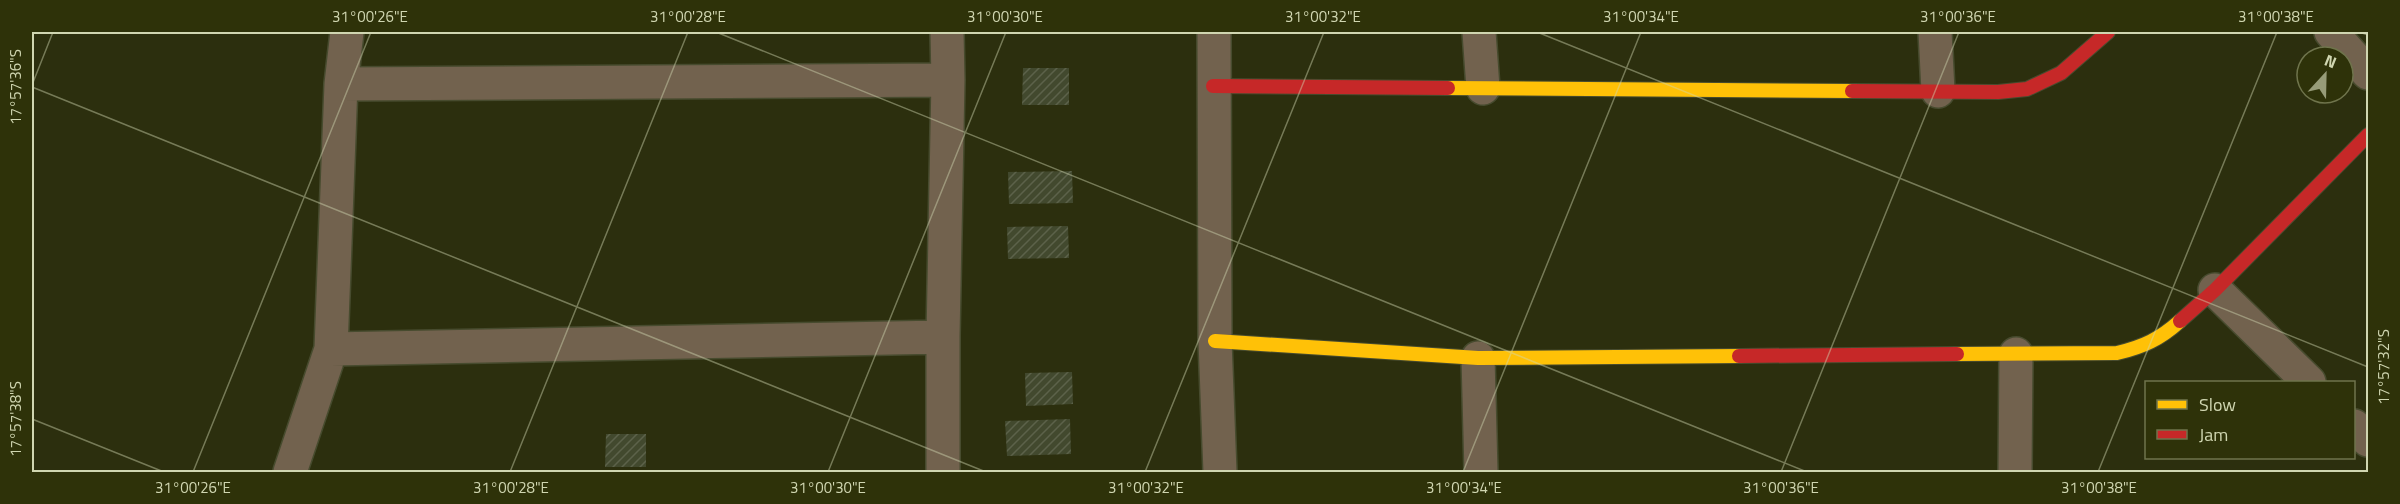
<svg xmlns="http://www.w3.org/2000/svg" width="2400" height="504" font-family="'Titillium Web',sans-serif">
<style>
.building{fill:url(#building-hatch)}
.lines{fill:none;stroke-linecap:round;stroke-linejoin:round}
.street-casing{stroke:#474b2e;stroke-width:36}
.slow-casing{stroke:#474b2e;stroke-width:16}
.jam-casing{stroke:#474b2e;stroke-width:16}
.street{stroke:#72624e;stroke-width:33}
.slow{stroke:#ffc107;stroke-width:14}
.jam{stroke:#c62828;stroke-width:14}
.ticks{fill:none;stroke:#d0d6b1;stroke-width:1.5;stroke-opacity:0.45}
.neatline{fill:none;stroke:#d0d6b1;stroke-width:2}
.ticks-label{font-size:15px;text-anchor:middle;fill:#d0d6b1}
</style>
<defs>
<pattern id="building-hatch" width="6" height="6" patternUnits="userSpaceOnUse" patternTransform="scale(1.5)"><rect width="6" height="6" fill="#42492e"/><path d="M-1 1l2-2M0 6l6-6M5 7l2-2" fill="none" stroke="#5c624a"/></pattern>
</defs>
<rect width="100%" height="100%" fill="#2c2f0e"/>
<path class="building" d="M1023,68H1069V105H1022Z
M1072,171L1073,203L1009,204L1008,172Z
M1068,226L1069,258L1008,259L1007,227Z
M1072,372L1073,404L1026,406L1025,373Z
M1070,419L1071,454L1007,456L1005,421Z
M606,434H646V467H605Z"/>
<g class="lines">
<defs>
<path id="street" d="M1214,32L1215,341L1220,472
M1479,32L1483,88
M1935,32L1938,91
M2331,32L2368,73
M341,84L948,80
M2215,290L2309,382
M331,349L943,337
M1478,358L1481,472
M2354,426L2368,440
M290,472L331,349L341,84L347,32
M943,472V337L948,80L947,32
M2015,472L2016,354"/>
<path id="slow" d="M1448,88L1852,91
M1215,341L1478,358L1739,356
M1957,354L2117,353C2143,347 2160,339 2180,321"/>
<path id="jam" d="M1213,86L1448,88
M1852,91L1998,92L2027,89L2061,73L2108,32
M2180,321L2215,290L2368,135
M1739,356L1957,354"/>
</defs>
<use href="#street" class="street-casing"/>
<use href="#slow" class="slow-casing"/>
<use href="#jam" class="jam-casing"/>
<use href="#street" class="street"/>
<use href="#slow" class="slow"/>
<use href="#jam" class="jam"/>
</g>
<path class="ticks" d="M716,32L1807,472M1537,32L2368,367M2359,32L2368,35M32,85L53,32M32,87L986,472M32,419L164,472M193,472L371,32M510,472L688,32M828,472L1006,32M1145,472L1324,32M1463,472L1641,32M1781,472L1959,32M2098,472L2277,32"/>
<rect width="2400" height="504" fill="none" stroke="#2e3209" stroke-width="66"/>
<rect x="2145" y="381" width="210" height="78" fill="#2e3209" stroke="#6f744c" stroke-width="1.5"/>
<rect x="2157" y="400" width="30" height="9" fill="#ffc107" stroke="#6f744c" stroke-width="1.5"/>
<text x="2199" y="411" font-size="18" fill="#d0d6b1">Slow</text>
<rect x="2157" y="430" width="30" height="9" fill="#c62828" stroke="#6f744c" stroke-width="1.5"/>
<text x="2199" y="441" font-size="18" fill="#d0d6b1">Jam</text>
<g transform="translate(2325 75) rotate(22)"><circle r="28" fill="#2e3209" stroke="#6f744c" stroke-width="1.5"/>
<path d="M0-4.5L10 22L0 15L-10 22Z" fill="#979c78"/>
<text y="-9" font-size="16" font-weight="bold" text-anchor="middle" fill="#d0d6b1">N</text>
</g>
<rect x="33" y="33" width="2334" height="438" class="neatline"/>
<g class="ticks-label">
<text x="370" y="22">31°00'26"E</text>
<text x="688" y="22">31°00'28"E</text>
<text x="1005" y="22">31°00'30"E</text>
<text x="1323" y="22">31°00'32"E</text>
<text x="1641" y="22">31°00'34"E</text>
<text x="1958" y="22">31°00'36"E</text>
<text x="2276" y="22">31°00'38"E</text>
<text transform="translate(16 87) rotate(-90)" y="5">17°57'36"S</text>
<text transform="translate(2384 367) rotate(-90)" y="5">17°57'32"S</text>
<text transform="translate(16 419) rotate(-90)" y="5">17°57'38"S</text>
<text x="193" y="493">31°00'26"E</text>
<text x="511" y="493">31°00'28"E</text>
<text x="828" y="493">31°00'30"E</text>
<text x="1146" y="493">31°00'32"E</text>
<text x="1464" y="493">31°00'34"E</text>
<text x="1781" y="493">31°00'36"E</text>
<text x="2099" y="493">31°00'38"E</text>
</g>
</svg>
